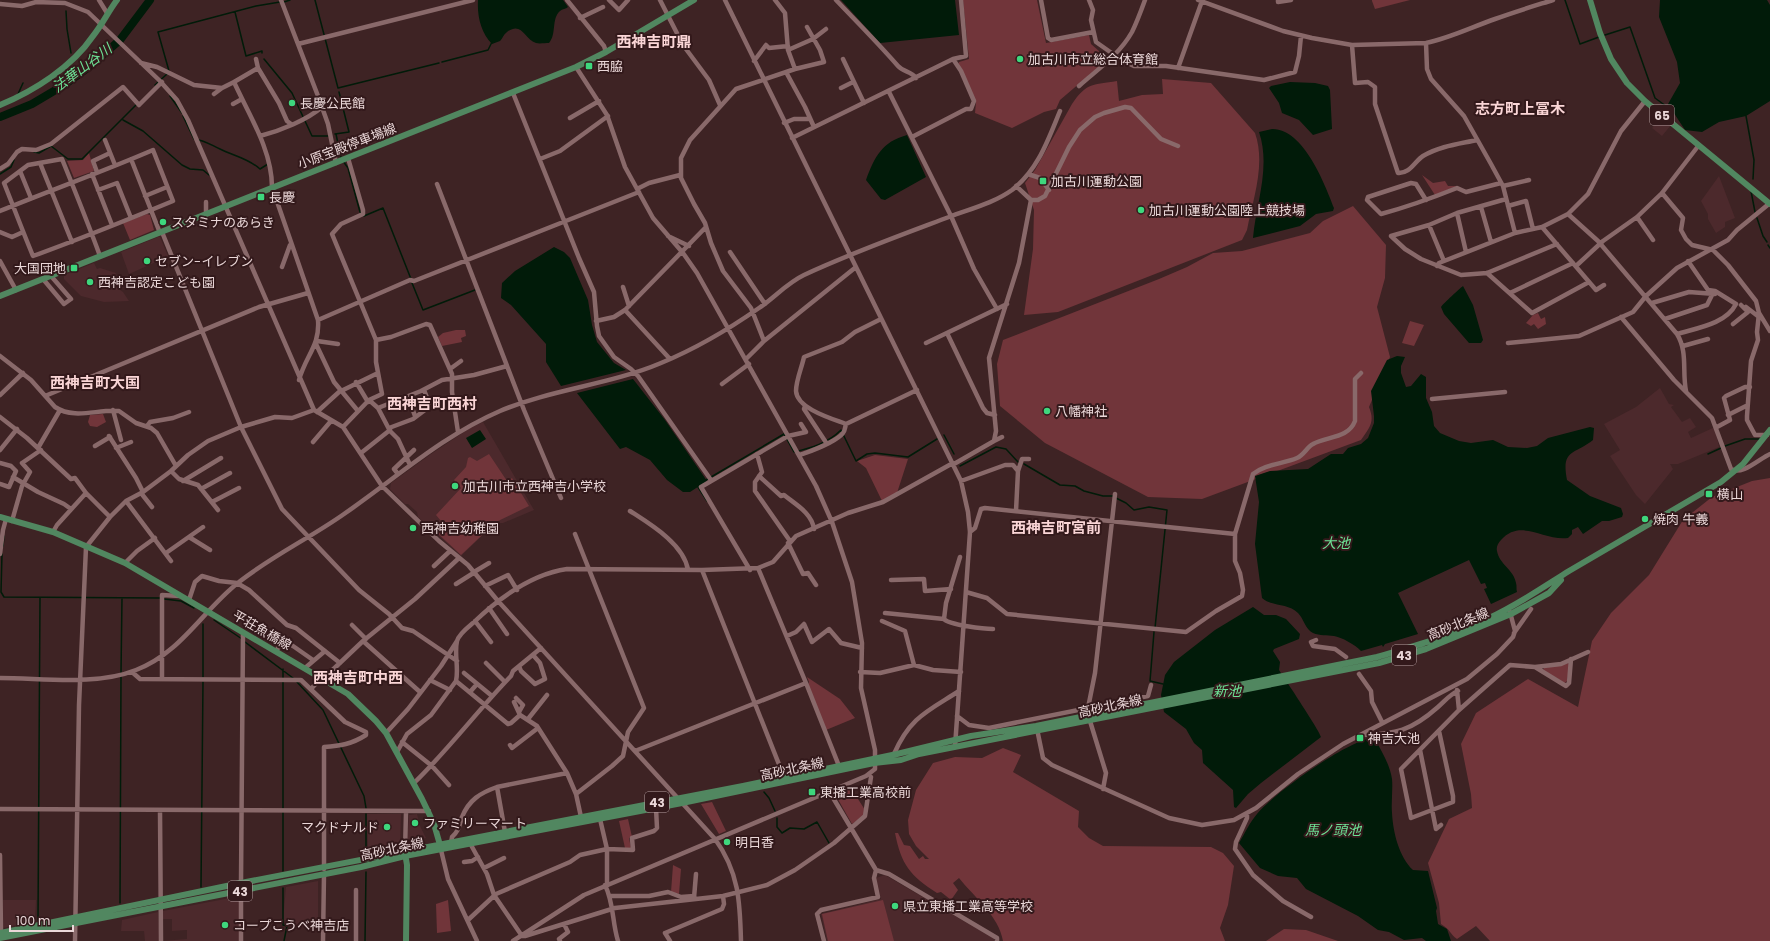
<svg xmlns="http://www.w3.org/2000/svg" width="1770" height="941" font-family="Poppins,'Noto Sans JP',sans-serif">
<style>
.built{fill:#4c292c}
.green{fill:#71353a}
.water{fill:#011b09}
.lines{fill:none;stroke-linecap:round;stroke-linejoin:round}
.stream{stroke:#011b09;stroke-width:1.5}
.river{stroke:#011b09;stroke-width:8}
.minor{stroke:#89696a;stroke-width:4.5}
.major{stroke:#518760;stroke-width:6}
.poi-dot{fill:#3ed77d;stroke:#33191b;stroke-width:1.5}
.labels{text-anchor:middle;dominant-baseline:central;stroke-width:4;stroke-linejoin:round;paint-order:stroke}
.shield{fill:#33191b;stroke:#b39e9f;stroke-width:1}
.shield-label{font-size:12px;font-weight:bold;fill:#ead7d8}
.poi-label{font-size:13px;fill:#ead7d8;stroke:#33191b;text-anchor:start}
.street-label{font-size:13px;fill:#ead7d8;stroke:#33191b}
.water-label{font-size:14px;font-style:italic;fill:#6de295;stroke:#33191b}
.quarter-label{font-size:15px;font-weight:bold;fill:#fad5d6;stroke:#33191b}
</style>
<rect width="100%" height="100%" fill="#3e2324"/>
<path class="built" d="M1661,118L1671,125L1662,136L1652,128Z
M1719,176L1735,218L1725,222V227L1716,233L1708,219V214L1701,201Z
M158,237H160L168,256L167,257L129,274L121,252Z
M94,263L97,269L100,268L116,273L113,285L123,292L129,301L104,302L81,296L64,279V275Z
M1660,388L1669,404L1674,405L1671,407L1682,422L1690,418L1696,427L1688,432L1691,438L1715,427L1719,447L1678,464H1670L1673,469L1645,504L1636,495L1610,456L1620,450L1604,424L1636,407Z
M483,422L534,510L503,523H495L461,556L418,517L417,512L408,504H405L390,489L391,483L431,454L470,428Z
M367,814H401L400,845L368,849Z
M417,814L420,826L426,838L407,842L409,815Z
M885,875L993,938L995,941H827L821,914L881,899L876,878Z
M318,881V928L285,925L286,920H283L286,887Z
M240,896V941H162L187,939V930L172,931V919H163V911Z
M3,900H36L35,921L3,928Z
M158,912L160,941H145L144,931H121L122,920Z"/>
<path class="green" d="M963,0H1037L1046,43L1089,35L1091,44L1108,59L1060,100L1056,109L1044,112L1012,128L975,113L976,102L958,65L959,62L969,59Z
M1410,0L1375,9L1372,1V0Z
M1162,79L1211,83L1255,133C1266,164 1253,199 1247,230L1242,240L1058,312L1024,315L1033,249L1034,210L1025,183L1035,170L1072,104C1087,82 1093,85 1117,81L1119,101L1142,95L1163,94Z
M89,153L94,171L74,178L67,161L83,160Z
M1422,175L1433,183L1445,181L1448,186H1457L1435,195Z
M1353,206L1386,245L1385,278L1377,307L1390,357L1369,407C1375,422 1370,427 1361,440L1202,499L1148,497L1045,443L1000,406L997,364L1003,340L1159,279L1187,267L1213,253L1242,251L1310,233L1323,221Z
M147,214L150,215L154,230L130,240L123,223Z
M1538,313L1541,319L1545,317L1546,324L1538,329L1534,324L1531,326L1526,323L1533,315Z
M1410,321L1424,325L1414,346L1402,343Z
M456,330H465L466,336L461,338L462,342L442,346L438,337L443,333Z
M103,414L106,422L97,427L90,426L88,422L90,415Z
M489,454L507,481L512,478L529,506L496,522L461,555L433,529L441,521L436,515L461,488L454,480L466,467L468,458L470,457L477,461Z
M875,455L908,459L897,493L882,501L866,468L857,461Z
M1770,478V941H1490L1476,926L1457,939C1450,934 1451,930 1441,924L1439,903L1428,863L1449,819L1472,808L1471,794L1461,744L1476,713L1528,679L1578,707L1592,641L1611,613L1649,575L1683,520L1712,497L1752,481Z
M1568,663L1570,664L1567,681L1565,683L1543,670L1544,668Z
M807,677L840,699L855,718L826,730L808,685L809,682Z
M1003,748L1021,755L1013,772L1079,811L1078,827L1089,838L1103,846L1211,847L1223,853L1234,866L1228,905L1220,928L1225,941H1003C999,916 974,897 959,878L953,883L958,890L951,900L941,892L937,893C910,876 901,864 895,833H898L904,845L910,846L919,859L923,856L925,859H929L916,846L909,834L908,820L916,790L933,763L955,757L982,758Z
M851,788L865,810V815L852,824L835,794Z
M712,802L726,831L719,834L701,804Z
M628,819L632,837L629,838L631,848H625L619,821Z
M673,865L681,869L679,894L671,892Z
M448,900L451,931L437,933L436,904Z
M883,900L894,941H828L822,914Z
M1284,929L1306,930L1338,941H1266Z"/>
<path class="water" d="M478,0H563L568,7C566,9 562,9 560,11C551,19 557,34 549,43C545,43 539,44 536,43C524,39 522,21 507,32C503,35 503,38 500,41L492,44C481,33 477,16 478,0Z
M841,0H955L959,35L880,43Z
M1660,0H1767L1770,5V101L1746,116L1719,122L1702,132L1685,130L1668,104L1680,83L1677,62L1659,17Z
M1290,82L1315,83L1328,86L1330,90L1332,129L1313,135L1299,120L1282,113L1279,103L1269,88L1271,86Z
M1272,129C1303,128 1325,184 1334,208L1333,211L1316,214L1300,226L1253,238C1256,203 1271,167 1259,132Z
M907,135L926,177L885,200L881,199L866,180C875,156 882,142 907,135Z
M554,247L564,252L570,258L588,300L592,325L597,342L614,363L626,370L561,386L546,362V344L511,305L501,298L502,283L515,271Z
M1463,286L1473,305L1483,340L1481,343H1469L1444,314L1441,307C1444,303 1459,289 1463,286Z
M1397,356L1405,357L1401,366V373L1406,387L1411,386L1421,374L1426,377V398L1432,412L1434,426L1440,433L1459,441L1471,443L1493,440L1508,447L1527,448L1537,446L1548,438L1590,427L1594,428L1593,440C1574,455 1561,449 1567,480L1590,496L1621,508L1623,514L1622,517L1609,521H1602L1583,534L1578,527L1572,530V534L1568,538C1543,541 1521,518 1501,540C1498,543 1496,547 1497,551C1499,564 1514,570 1516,583C1517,586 1516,589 1517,592L1491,604L1484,589L1487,588L1485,583L1481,584L1469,560L1398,593L1418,634L1385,644L1383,647L1382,645L1361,651C1356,645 1341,637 1334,636C1327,635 1320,636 1313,633C1305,629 1304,619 1298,613C1288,603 1272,607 1262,598L1255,544L1259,502L1255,476L1270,471L1308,469L1331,454H1343L1348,448L1361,444L1368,438L1374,423V416L1371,391L1387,360Z
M633,379L665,420L707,481L690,492H683L667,480L650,460L626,447L620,449L577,393Z
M480,430L486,439L472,448L466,438Z
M1253,607L1264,615H1276L1286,619L1300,634L1299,639L1274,649L1273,651L1280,662L1279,670C1285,679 1321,733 1321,737L1261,783L1248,794L1236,808L1234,807L1233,790L1203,763L1202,750L1194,743L1186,729L1164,712L1161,695L1165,675L1174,662L1215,630Z
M1372,738L1375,739C1382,752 1390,765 1392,779C1393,790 1391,802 1392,813C1393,832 1399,857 1413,870L1428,871L1437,908L1436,911L1438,924L1447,929L1451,941H1426L1422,938L1404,940L1389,932L1378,930L1358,916L1306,889L1297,878L1278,876L1260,868L1239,843C1245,833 1250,822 1257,814C1274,793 1347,741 1372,738Z"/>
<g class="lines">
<path class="stream" d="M315,0L338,88L439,63
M1565,0L1580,44L1599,37
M284,2L290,0
M66,11L67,29L71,53
M235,12L246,56L262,51V53
M1605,35L1630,27L1655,98L1674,112
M264,59L292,93L312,136H328
M442,62L488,50L492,42
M169,71L158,32L256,6L280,2
M155,85L167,74
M18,94L23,83
M170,96L182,113
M183,116L194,139C204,140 211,145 220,149C234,156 248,158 260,169L268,164
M1746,116L1754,160L1753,179
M123,120L143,131L182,165L190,169L203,170L209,175
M335,134L349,132L339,92
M336,134L341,158
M34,152L39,153L51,146L68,159H82L137,104
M343,161L348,168L360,212L364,216L383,208L411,279
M0,174L11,167L14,160
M1751,191L1755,212
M1757,218L1763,236L1767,242
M1768,245L1770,248
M412,283L423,310L475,290
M944,435L954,454
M1725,446L1745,439H1759
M1708,454L1721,448
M1024,464L1060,485L1075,486L1084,491L1103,496H1113
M960,466L996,447L1006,449L1018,462
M706,480L784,434L794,452C811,448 828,443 841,430L856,461L867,454L875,453L908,457L937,439
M698,487L707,501
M1116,498L1126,503L1134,510L1149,507L1167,510L1155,628
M3,546L4,536
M2,554L1,592L4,597L160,598
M164,599L181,601L194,608
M214,620L242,639
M1154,632L1150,681L1163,684
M245,642L293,678
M283,669V871
M121,673L122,598
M203,677V624
M297,682L323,710L364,796L366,808
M764,792L769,798L775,811
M366,814V854
M777,818V827L782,833L790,828L804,829L817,822L829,843
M201,887L203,682
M283,888V925L287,926L284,941
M120,903L121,677
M38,920L40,598
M365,941L366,872"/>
<path class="river" d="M0,117L32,104L64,85L89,67L120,40L150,0"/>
<path class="minor" d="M99,0L107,13
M281,0L318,96L328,124L336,163
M567,0L604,46L606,52
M609,0L619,10L628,0
M660,0L683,45L709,80L720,105
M725,0L961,481L968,512L970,532L955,747
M836,0C857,22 878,43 898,66C903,72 911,71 916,78
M1041,0L1048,38L1051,40L1093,32
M1089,0L1093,10L1091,20L1096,42L1123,61L1134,66H1166L1264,80L1295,72L1299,56L1301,36
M1198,0L1283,31L1312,38L1352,45L1426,43C1450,38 1472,27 1495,19C1514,12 1534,6 1553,0
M1278,0V2L1291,0
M0,4L22,6L36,2L65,3L88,12L159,80L177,100L188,120L314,410L343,427L382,486L439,541L468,565L498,601L715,839C739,872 740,902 741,941
M580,18L603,7
M1426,43L1427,69L1431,79L1464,116L1491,164L1503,186L1515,233
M298,44L473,0
M1352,45L1355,83L1368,82L1375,87V104L1398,173C1410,174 1415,161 1423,156C1440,146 1459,144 1477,140
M788,50L813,39L826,29
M256,59L258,68
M843,59L864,103
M953,59L966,56L961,0
M754,61L766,45L769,48L788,46
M141,63L157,67L194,85L222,88L234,82C249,115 272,150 272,187L318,320C320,346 306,355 299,380
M1178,68L1202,1
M795,69L824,62L820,50L807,27
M786,72L805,107L814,127
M234,82L258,68L279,103L287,121L291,124
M1079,86C1098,69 1119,55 1132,32C1137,22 1141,11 1145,0
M841,88L853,82
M889,92L951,216L974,269L997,309
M513,93L579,258L594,292L597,326L599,336L614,357L631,369L638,376L711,480
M214,94L222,88
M233,104L242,99
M570,118L599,101
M784,123L794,119H810
M260,136C280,131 307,120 322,107
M792,138L953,59L961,71L974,101L971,109H966L912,137
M105,140L115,165
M348,158L363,210V214L341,224L332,234L376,340L391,337L426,324L430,325L452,374V392L458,432
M131,159L160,233
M540,159L560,151L608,116
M40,163L72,242
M0,169L8,164L17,152L22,149L36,150L51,144L123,87L139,105L162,82
M20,171L31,198
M97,172L93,161L110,153
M92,174L112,225
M1028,174L1040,178L1049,190
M437,184L524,410L561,498
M1016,186L1031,200H1038L1045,196L1069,147L1080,130L1095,117L1104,113L1125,107L1131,108L1161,139L1178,146
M1503,186L1529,180
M637,189L649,183L680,175
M98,190L117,183L131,218
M1662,193L1683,218L1681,230L1686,239L1692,245L1713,250L1728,265L1756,301L1759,313L1770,331
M145,196L167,187
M1506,199L1457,213L1429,225L1391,236L1405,249L1421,259L1461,275L1487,273L1557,244
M1426,200L1416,184L1411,183L1368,197L1367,200L1381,214C1407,207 1432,198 1457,188L1466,192L1501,183
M206,202V215
M1508,206L1526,201L1533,229
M1481,207L1491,242
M0,211C51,190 102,172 153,150L173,201C127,220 80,239 33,256C23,232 14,208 4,183L28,165L62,159C75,191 88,223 100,256
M1457,213L1466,252
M1568,214L1598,241L1677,334C1688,352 1682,371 1686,391
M1637,217L1653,240
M1429,225L1444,261
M1542,227L1596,290L1604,285
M0,232L12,237L23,232
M162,232L241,427L282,509L359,590L389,614L402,628L413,631L457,661
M668,236L689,246
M730,252L765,304
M0,261L16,290
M1437,266L1439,263L1515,233L1542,227L1568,214L1588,194L1621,131L1645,101
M1576,266L1603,241L1637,217L1662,193L1699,145
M282,267L290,245
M1487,273L1532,313L1589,282
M43,279L64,304L71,299L51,276
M623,287L629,306
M1510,293L1573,263
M1652,303L1689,292L1715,294
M1746,307L1759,317
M625,310L670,359
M1759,313L1757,332L1758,340L1751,361L1747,416V420L1755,435H1767
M1621,317L1674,380L1712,418L1731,469C1742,476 1760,458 1770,454
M1665,319L1707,305L1713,293
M318,320L410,280L414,281L639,192
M596,321L614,317L625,310L706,227
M1733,324L1748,312L1741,305
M947,333L983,408L987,413L995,415
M1677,334C1697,328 1726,324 1736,304L1715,291L1708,290L1688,261
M317,341L338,344
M764,341L751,308L723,271L711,243L705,223L694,204L681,178V158L690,140L736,89L795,69L788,50L785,13L775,0
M926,343L1007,304
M1508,343L1579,336L1633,312L1646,296L1677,268L1728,240L1737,230L1770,203
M316,344L334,382L358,411
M1683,346L1708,339
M0,356L31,380L55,407C75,420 97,409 119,411L136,423L151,428L157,433L176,466
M746,359L764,341L856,267
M450,369L461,361
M356,382L368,402
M722,384L749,364
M0,395L23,373
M45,396L259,307L308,293
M408,397L415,416
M1432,399L1505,392
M369,400L382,394L376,362V340
M805,406L804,409L827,444
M378,408L390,431L398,439L410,465
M113,410L121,440
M317,412L339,392L378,373
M1728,415L1746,406
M0,417L27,438L71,479L75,478L86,493L110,517
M846,424C833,419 797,409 796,391C796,380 802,367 804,357L842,342L855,332L881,319
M147,426L150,422L173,418L189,412
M343,427L369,400L378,408L421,391L442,380L474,375L507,366
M1717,427L1730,420L1724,398L1726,396L1745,387H1750
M389,428L413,419L429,407L430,405L424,390
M109,436L136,478L143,492
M994,441L1002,437
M313,442L331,421
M95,446L110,437
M38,448L60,410
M116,448L131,442
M0,450L17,429
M361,453L390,430
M757,454L762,472L755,482V491L790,541
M800,455C811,451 835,443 843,433C845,431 845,427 846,424L917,390
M0,463L11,466L16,471L9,487L0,484
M954,464L994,441L996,431L989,358L1019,263L1031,200
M171,471L179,479L198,485L218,510
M1018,471L1022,459H1029
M398,474L394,469L414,450
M759,476L781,496L784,495C795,504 812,513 814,529
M13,477L38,492L64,504L71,509
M183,481L221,458
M961,481L1005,465H1013L1018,471L1016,511
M201,489L230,473
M141,493L152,507
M126,501L171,561
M212,502L239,488
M630,511C650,524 684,544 688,570
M12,521L22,486L30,472L22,463L41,450
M53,532L57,525L86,493
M970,532L975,528L981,509L985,508L1235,534
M575,534L644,708L628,732L623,756L612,766L576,794
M189,537L210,550
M788,543L803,574L808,573L816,585
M166,553L203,527
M0,554L3,530L6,519
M125,563L137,551L155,538
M434,566L450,551
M702,570L784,777
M750,570L701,487L788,436L806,432L801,424
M474,572L489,563
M891,580L924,579L925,591L951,589
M456,584L475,572
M485,586L508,575L517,590
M966,592L987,598L1007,614L1186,632L1216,611L1242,596L1243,590L1240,573L1235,561V534L1253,474C1265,464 1283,464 1297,458C1304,455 1307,447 1313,444C1327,436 1348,439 1355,421V379L1361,373
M189,600L195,582L202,576L219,581L237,583L249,590L287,625L296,628L340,663
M489,608L507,634
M885,613L944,619C949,625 985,629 993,629
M944,619L946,603L960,557
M475,621L491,642
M882,621L905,631L914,665
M352,625L366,639
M1514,633L1531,609
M787,636L796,632L804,624L812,642L829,629L841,643L862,648
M1316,640L1311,642L1313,646L1335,649L1346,657
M363,641L420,692
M276,651L280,645L286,644L293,646L313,660
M486,663L505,682
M519,666L521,671L535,684L545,679L540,663L533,655
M1535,667L1566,686L1569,683L1571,659
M305,668L325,651
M132,672L140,679L301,680L345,722L366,732V735C352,744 340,746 324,747V869
M860,672L880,673L914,665L933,670L961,672
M464,673L492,696
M1359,674L1371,691L1372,702L1382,722
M0,678C43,678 96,686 136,670C181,653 203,610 239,582C272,556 310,538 344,514C395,479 442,436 500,411C552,389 609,385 661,363C695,349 729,329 759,308C774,298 787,283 804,275C851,253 901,235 949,217C970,209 994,203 1012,190C1038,170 1048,140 1060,111
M162,679V595L180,596
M323,679L363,641L415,599L459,558
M430,680L450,690
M456,681L508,724L511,723L520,715
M806,683L839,766
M311,689L321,678
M1457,690L1459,710
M470,692L477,684
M516,698L523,705L519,712
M514,702L520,715L537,726L567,773L576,794L581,817
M1088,708L1095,673L1115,494
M957,716L969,725L989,728L1148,696L1151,685
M528,719L547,695
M1090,721L1106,773L1103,789
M1037,729L1043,758L1052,765L1169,818L1202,825L1234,820L1256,808L1298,774L1343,744L1467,679L1497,654L1513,637L1515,631L1510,612
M1439,731L1453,796V802L1411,818L1401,769L1459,710L1510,665L1535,667L1561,664L1588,652
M386,733L408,709L441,666L457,641
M1361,735C1396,734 1411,731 1438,707C1445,701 1449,695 1458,691
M402,742L432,766L449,785
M510,745L512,748L538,728
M1420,750L1436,829L1441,825
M635,751L806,683L758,568
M397,752L407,734L431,715L456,681C459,668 454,654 457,641C459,634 467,628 473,623C498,599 532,574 567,569L702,570L758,568L773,562L796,536L848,513L883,502L953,463
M894,754C910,717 928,711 959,691
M414,783C449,749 478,710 511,676L513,671L541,648
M497,787L567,773
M0,809L429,811
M160,811L161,941
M1247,815V818L1236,842L1235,849L1253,875L1283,901L1311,917
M600,819L607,849L633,850L632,838L654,831L657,828L656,808
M451,843L452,837C459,831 459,826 462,817C469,800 480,793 497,787L505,832
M471,845L487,874L494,895L522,936H525L615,908L723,896L767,885L795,870L834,843L865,816L871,777
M441,850L448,879L477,941
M405,851L406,812
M0,855L1,933
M464,862L472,861L478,857
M484,868L504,858
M876,870L889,874L997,938V941
M241,883L243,632
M605,885C614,903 612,922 618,941
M241,890V941
M611,896H649L668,892L681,897L694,896
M694,898L696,874
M468,920L496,894L570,862L580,855L607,849V884
M75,941L79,705L86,547L110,517L126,501L143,492L171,471L188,455L208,441L241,427L275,417L292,418L314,410
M323,941L324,874
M356,941V890
M513,941L584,895L866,776L875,769V750L861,688L862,643L852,582L832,522L816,486L697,273L683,253L653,218L625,167L607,115L576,67
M560,941L559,939L568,932L564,924
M670,941L665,933L722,909L724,904L723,896
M824,941L817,914L821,910L878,897L874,878L876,870L829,791"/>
<path class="major" d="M1590,0L1600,33L1611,59L1627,83L1645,101L1770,204
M0,105C34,91 72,67 93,36C102,25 108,12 117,0
M0,296L576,67L606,52L694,0
M0,517L53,532L125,563L348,694L376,721L386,733L422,799L434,824L440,845
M405,853L407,865L406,941
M0,933L241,883L743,786L897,754L971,736L1036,726L1377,657C1414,646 1452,636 1487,619C1516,606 1542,588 1569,571L1721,482L1743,464L1770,430
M0,938L361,867L405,856L682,803L874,763L901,760L919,754L1379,663L1426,649L1511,614L1549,593L1561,580"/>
</g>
<g class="poi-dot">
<circle cx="1020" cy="59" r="4"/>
<rect x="585" y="62" width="8" height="8" rx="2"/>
<circle cx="292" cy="103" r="4"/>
<rect x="1039" y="177" width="8" height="8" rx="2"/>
<rect x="257" y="193" width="8" height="8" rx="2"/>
<circle cx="1141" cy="210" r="4"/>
<circle cx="163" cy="222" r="4"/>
<circle cx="147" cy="261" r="4"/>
<rect x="70" y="264" width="8" height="8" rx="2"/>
<circle cx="90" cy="282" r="4"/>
<circle cx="1047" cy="411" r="4"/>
<circle cx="455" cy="486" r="4"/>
<rect x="1705" y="490" width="8" height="8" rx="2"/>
<circle cx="1645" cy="519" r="4"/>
<circle cx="413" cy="528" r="4"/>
<rect x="1356" y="734" width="8" height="8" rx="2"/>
<rect x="808" y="788" width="8" height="8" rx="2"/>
<circle cx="415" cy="823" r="4"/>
<circle cx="387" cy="827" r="4"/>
<circle cx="727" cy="842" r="4"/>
<circle cx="895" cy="906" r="4"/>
<circle cx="225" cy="925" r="4"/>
</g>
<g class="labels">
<g class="shield">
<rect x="1650" y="105" width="24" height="20" rx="3"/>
<rect x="1392" y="645" width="24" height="20" rx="3"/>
<rect x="645" y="792" width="24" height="20" rx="3"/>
<rect x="228" y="881" width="24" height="20" rx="3"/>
</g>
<g class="shield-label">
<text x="1662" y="115">65</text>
<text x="1404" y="655">43</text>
<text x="657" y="802">43</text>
<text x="240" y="891">43</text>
</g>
<g class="poi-label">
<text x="1028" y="59">加古川市立総合体育館</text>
<text x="597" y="66">西脇</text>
<text x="300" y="103">長慶公民館</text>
<text x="1051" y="181">加古川運動公園</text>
<text x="269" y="197">長慶</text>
<text x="1149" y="210">加古川運動公園陸上競技場</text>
<text x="171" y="222">スタミナのあらき</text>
<text x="155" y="261">セブン-イレブン</text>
<text x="66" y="268" text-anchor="end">大国団地</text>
<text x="98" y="282">西神吉認定こども園</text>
<text x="1055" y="411">八幡神社</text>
<text x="463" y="486">加古川市立西神吉小学校</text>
<text x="1717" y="494">横山</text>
<text x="1653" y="519">焼肉 牛義</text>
<text x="421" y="528">西神吉幼稚園</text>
<text x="1368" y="738">神吉大池</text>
<text x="820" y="792">東播工業高校前</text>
<text x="423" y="823">ファミリーマート</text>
<text x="379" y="827" text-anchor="end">マクドナルド</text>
<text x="735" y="842">明日香</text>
<text x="903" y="906">県立東播工業高等学校</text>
<text x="233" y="925">コープこうべ神吉店</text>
</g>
<g class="street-label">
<text transform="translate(347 146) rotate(-21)">小原宝殿停車場線</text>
<text transform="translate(1458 624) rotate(-22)">高砂北条線</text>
<text transform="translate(262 630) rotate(30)">平荘魚橋線</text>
<text transform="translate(1110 706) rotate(-12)">高砂北条線</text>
<text transform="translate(792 769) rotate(-12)">高砂北条線</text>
<text transform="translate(392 849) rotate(-12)">高砂北条線</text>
</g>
<g class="water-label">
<text transform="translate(82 68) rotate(-37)">法華山谷川</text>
<text x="1336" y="543">大池</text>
<text x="1227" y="691">新池</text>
<text x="1333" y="830">馬ノ頭池</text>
</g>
<g class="quarter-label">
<text x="654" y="41">西神吉町鼎</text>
<text x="1520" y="108">志方町上冨木</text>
<text x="95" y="382">西神吉町大国</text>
<text x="432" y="403">西神吉町西村</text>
<text x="1056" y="527">西神吉町宮前</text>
<text x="358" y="677">西神吉町中西</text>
</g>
</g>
<path d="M10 925v6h63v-6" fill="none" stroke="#ead7d8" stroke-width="2"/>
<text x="16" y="925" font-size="12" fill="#ead7d8" stroke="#33191b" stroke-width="3" paint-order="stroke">100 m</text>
</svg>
